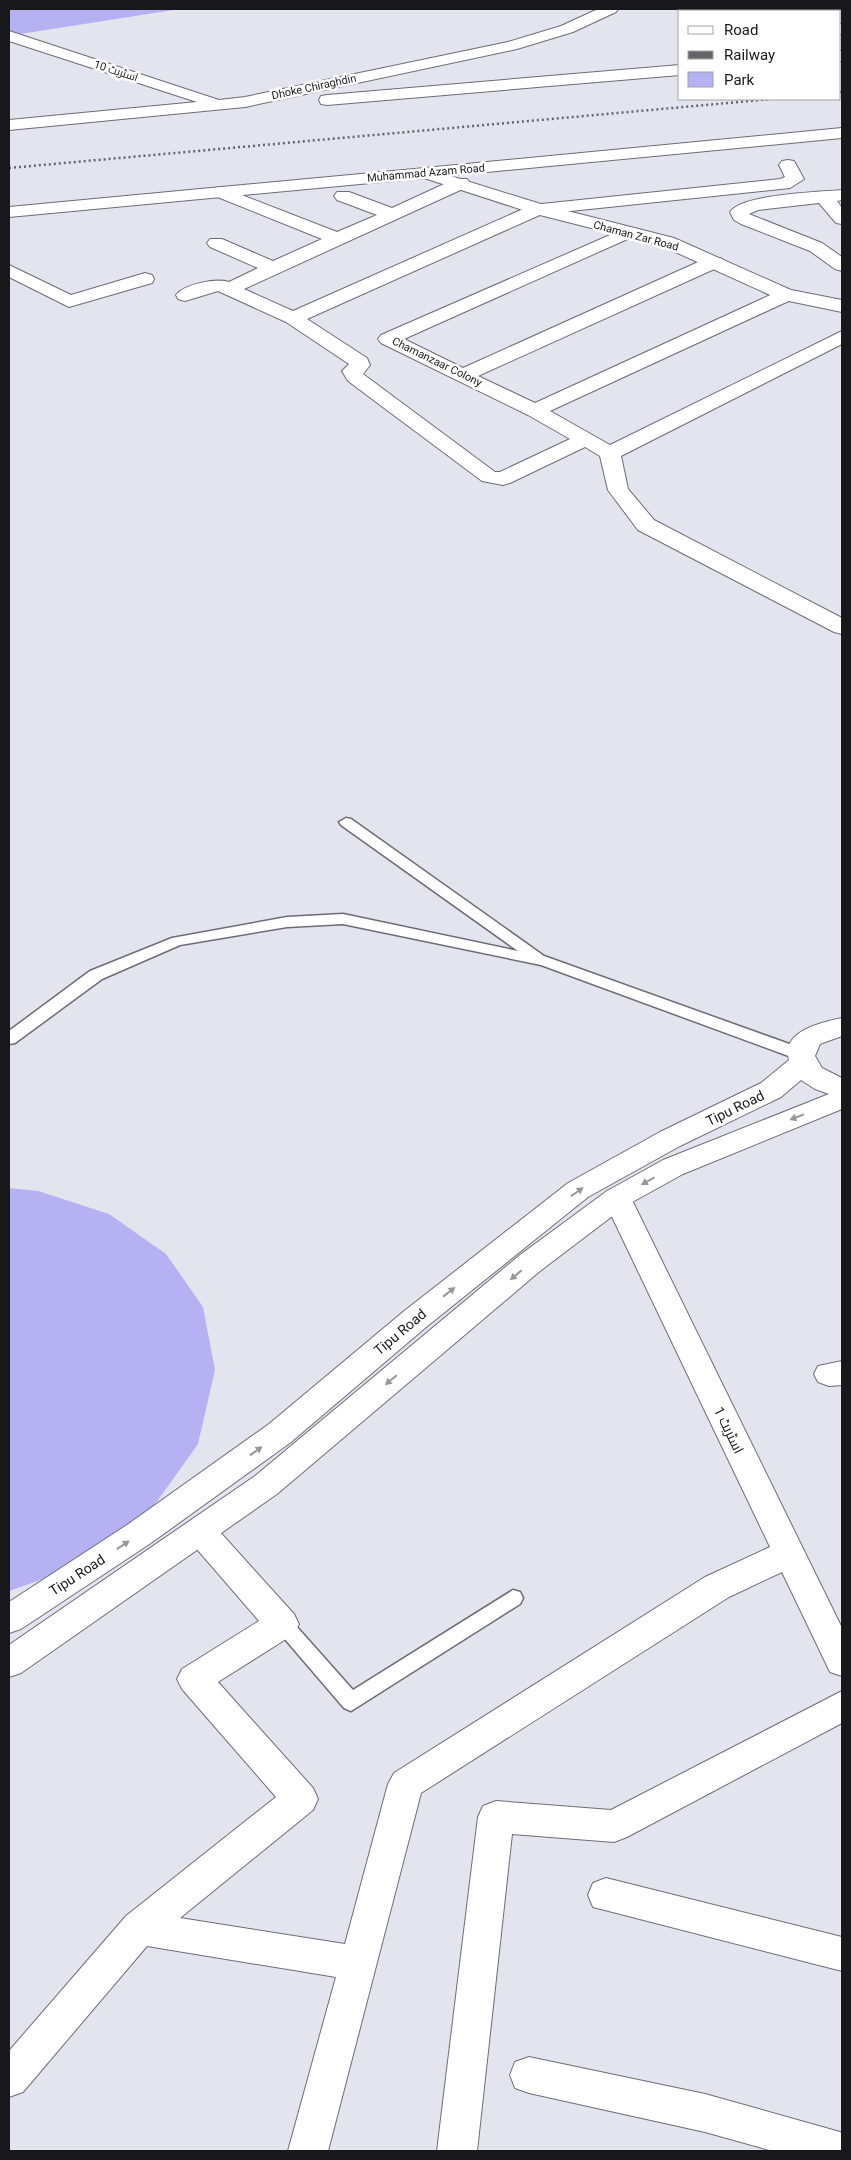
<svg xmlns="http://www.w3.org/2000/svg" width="851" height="2160" font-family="Roboto,Cairo,sans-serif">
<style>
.green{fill:#b5b1f3}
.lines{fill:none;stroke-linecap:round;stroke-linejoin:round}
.lane-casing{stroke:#6d6c76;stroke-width:3}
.street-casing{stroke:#6d6c76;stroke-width:2}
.secondary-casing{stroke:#6d6c76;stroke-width:2}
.lane{fill:#fff;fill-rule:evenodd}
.street{fill:#fff;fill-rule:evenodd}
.secondary{fill:#fff;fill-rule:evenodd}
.rail{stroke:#64646b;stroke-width:2.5;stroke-dasharray:2 3;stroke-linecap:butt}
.oneway{fill:#979799}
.labels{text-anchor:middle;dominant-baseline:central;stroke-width:5;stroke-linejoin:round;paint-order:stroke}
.far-street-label{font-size:11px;fill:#18181c;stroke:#fff}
.street-label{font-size:14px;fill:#18181c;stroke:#fff}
</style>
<rect width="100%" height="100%" fill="#e4e4ef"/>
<path class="green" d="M9,9H180L20,34L9,30Z
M9,1188L38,1191L109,1214L166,1254L203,1307L215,1370L198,1444L148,1514L69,1570L9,1591Z"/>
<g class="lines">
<defs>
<path id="lane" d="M346,818L351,819L544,956L806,1050L808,1054L806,1058H794L541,965L343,924L287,927L180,945L102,979L15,1043L9,1044V1031L90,971L172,938L287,917L343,914L518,951L341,825L339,822Z
M513,1590L520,1592L523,1598L520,1604L351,1711L344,1708L272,1624L275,1618L282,1616L289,1618L353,1690Z"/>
<path id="street" d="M598,9H618L616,12L573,32L517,49L245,107L9,130V120L197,102L9,41V31L219,100L245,97L508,42L561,26Z
M840,24H842V34H840Z
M840,51H842V61H840Z
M680,65V75L327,105L321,104L319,100L321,96L327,95Z
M842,128V138L425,178L419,177L416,173L419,169L425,168Z
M788,160L794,161L804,179L790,188L542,214L307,319L367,358L370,365L363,374L495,472H500L570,439L528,415L381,343L378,339L381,335L626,228L632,229L635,233L632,237L404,339L463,368L707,258H721L723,262L721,266L478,376L535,403L779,291H793L795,295L793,299L550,411L610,445L842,331V344L621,456L628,489L654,520L842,618V634L834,632L638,530L608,490L600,456L585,447L510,483L503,485L482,481L348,381L342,371L349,364L286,322L218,291L185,301L178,299L176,295C184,284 216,278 229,282L258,268L210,247L207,243L210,239H222L273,261L322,239L215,196L212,192L215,188L221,187L337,232L377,215L337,200L334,196L337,192H349L392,208L455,179H467L470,183L467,187L244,289L293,311L532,205L780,179L785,177L779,165L782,161Z
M842,190V200L837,201L842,208V224L836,223L819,203L758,210L749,214L822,243L842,257V271L835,269L810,251L741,224L734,220L730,212C743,194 819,192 842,190Z
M9,265L71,295L145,273L152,275L154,279L152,283L69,307L9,277Z
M617,1188L627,1191L631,1198L842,1628V1676L830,1672L782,1572L729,1597L421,1793L328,2151H288L336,1977L147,1946L23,2092L9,2097V2051L126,1916L276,1797L182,1689L177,1679L182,1669L259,1621L189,1540L184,1531L189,1522L200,1518L211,1522L294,1614L299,1624L294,1634L218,1682L313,1788L318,1799L313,1810L180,1918L345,1944L388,1784L394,1773L705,1577L770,1547L603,1198L607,1191Z
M842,1361V1385L829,1386L818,1382L814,1374L818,1366Z
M842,1691V1723L627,1837L614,1842L512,1834L477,2151H437L478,1817L483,1806L496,1801L611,1810Z
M606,1878L842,1937V1971L593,1907L588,1895L593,1883Z
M529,2057L705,2094L840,2132L842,2133V2151H773L705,2132L529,2093L515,2088L510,2075L515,2062Z"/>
<path id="secondary" d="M425,168L544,205L674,238L791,290L842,300V312L779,299L662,246L532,213L424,178L9,217V207Z
M842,1018V1036L820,1044L815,1056L822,1068L842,1078V1109L683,1174L627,1205L540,1271L277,1494L21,1673L9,1677V1645L255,1476L520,1255L607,1191L663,1160L829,1094L815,1089L801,1080L781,1097L680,1146L588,1197L425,1328L291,1442L151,1543L21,1629L9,1633V1602L127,1525L269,1424L403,1312L568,1183L660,1132L761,1083L789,1060C780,1031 823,1022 842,1018Z"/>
</defs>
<use href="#lane" class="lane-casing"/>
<use href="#street" class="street-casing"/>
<use href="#secondary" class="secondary-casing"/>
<use href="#lane" class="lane"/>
<use href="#street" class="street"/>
<use href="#secondary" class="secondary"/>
<path class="rail" d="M840,92H842
M9,168L772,99"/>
</g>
<defs><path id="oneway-solid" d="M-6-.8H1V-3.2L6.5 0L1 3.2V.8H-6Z" transform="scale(1.25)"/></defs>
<g class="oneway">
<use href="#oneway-solid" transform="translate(797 1117) rotate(159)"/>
<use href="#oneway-solid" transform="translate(648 1181) rotate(151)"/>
<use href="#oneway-solid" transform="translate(577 1192) rotate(-35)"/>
<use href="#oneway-solid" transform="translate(516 1275) rotate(140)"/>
<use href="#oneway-solid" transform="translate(449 1292) rotate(-38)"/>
<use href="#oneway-solid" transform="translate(391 1380) rotate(140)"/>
<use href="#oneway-solid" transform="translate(256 1451) rotate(-36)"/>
<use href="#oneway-solid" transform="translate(123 1545) rotate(-33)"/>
</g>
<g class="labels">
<g class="far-street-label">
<text transform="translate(116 71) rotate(18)">اسٹریٹ 10</text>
<text transform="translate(314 87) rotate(-12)">Dhoke Chiraghdin</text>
<text transform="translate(426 173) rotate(-5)">Muhammad Azam Road</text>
<text transform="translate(636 236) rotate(15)">Chaman Zar Road</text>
<text transform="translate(437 362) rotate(26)">Chamanzaar Colony</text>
</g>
<g class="street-label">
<text transform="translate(735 1108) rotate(-26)">Tipu Road</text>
<text transform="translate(400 1332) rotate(-40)">Tipu Road</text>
<text transform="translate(729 1430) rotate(64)">اسٹریٹ 1</text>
<text transform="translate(77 1575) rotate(-33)">Tipu Road</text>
</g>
</g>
<rect width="851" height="2160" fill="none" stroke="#18181c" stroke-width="20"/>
<rect x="678" y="10" width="162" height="90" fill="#ffffff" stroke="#a3a3a4"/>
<rect x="688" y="26" width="25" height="8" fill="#ffffff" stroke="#a3a3a4"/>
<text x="724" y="35" font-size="15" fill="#18181c">Road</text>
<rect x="688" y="51" width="25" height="8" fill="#64646b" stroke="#a3a3a4"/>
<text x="724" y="60" font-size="15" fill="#18181c">Railway</text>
<rect x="688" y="72" width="25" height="15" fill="#b5b1f3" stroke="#a3a3a4"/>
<text x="724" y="85" font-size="15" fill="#18181c">Park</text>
</svg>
